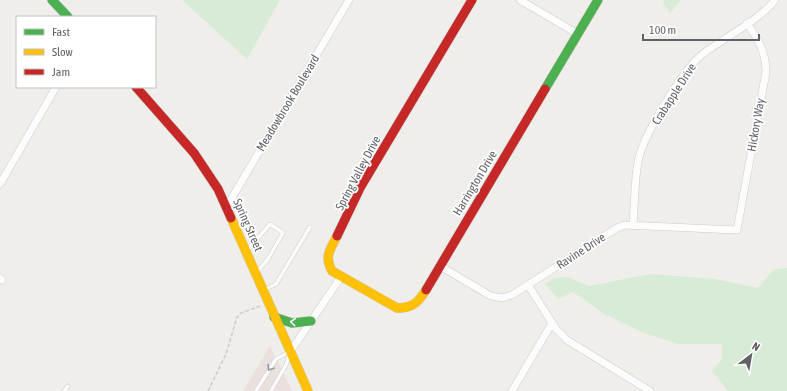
<svg xmlns="http://www.w3.org/2000/svg" width="787" height="391" font-family="'Asap Condensed',sans-serif">
<style>
.medical{fill:#eae0de}
.green{fill:#d8ebd6}
.lines{fill:none;stroke-linecap:round;stroke-linejoin:round}
.lane-casing{stroke:#cbcccc;stroke-width:4.5}
.street-casing{stroke:#cbcccc;stroke-width:8}
.fast-casing{stroke:#cacacb;stroke-width:10}
.slow-casing{stroke:#cacacb;stroke-width:10}
.jam-casing{stroke:#cacacb;stroke-width:10}
.path{stroke:#cacfcc;stroke-width:1.5;stroke-dasharray:4 2;stroke-linecap:butt}
.lane{stroke:#fdfcfc;stroke-width:3.5}
.street{stroke:#fdfcfc;stroke-width:7}
.fast{stroke:#4caf50;stroke-width:9}
.slow{stroke:#ffc107;stroke-width:9}
.jam{stroke:#c62828;stroke-width:9}
.oneway{stroke:#f6fbf6}
.oneway2{stroke:#96999c}
.labels{text-anchor:middle;dominant-baseline:central;stroke-width:3.5;stroke-linejoin:round;paint-order:stroke}
.street-label{font-size:12px;fill:#5f6368;stroke:#fff}
</style>
<rect width="100%" height="100%" fill="#efeeea"/>
<path class="medical" d="M270,346L292,391H243Z"/>
<path class="green" d="M182,0H280L247,59Z
M664,0H681L670,13L663,3Z
M787,268V391H728L712,371L722,359V344H678L644,333L604,314L573,292L558,299L545,284L554,278L568,277L589,286L650,274L715,279L758,288L773,270Z"/>
<g class="lines">
<defs>
<path id="lane" d="M247,251L270,224L283,233L268,259L257,272
M264,290L276,284L310,227
M64,391L68,386
M256,391L276,359L289,352
M271,391L286,365L289,355"/>
<path id="street" d="M520,0L578,34
M0,184L56,87
M227,206L349,0
M633,224C635,202 634,179 639,157C646,132 683,68 704,53C724,38 761,19 775,0
M440,266L491,296L502,298L512,295L617,228L624,225L737,230L766,72C766,52 758,39 747,23
M0,278L2,280
M528,285L556,329L567,340L650,391
M290,352L341,277
M512,391L552,323"/>
<path id="fast" d="M52,0L68,17
M545,89L598,0
M274,317L292,323L311,321"/>
<path id="slow" d="M231,218L308,391
M337,236C330,250 324,256 332,271L397,308C412,308 418,303 426,290"/>
<path id="jam" d="M136,87L194,153L218,189L231,218
M337,236L360,188L472,0
M426,290L545,89"/>
</defs>
<use href="#lane" class="lane-casing"/>
<use href="#street" class="street-casing"/>
<use href="#fast" class="fast-casing"/>
<use href="#slow" class="slow-casing"/>
<use href="#jam" class="jam-casing"/>
<path class="path" d="M208,391L226,354L237,317L241,313L260,306"/>
<use href="#lane" class="lane"/>
<use href="#street" class="street"/>
<use href="#fast" class="fast"/>
<use href="#slow" class="slow"/>
<use href="#jam" class="jam"/>
</g>
<defs><path id="oneway-chevron" d="M-2-3.5L2.5 0L-2 3.5" fill="none" stroke-width="1.6" stroke-linecap="round" stroke-linejoin="round"/></defs>
<use class="oneway" href="#oneway-chevron" transform="translate(293 322) rotate(-175)"/>
<use class="oneway2" href="#oneway-chevron" transform="translate(270 368) rotate(122)"/>
<g class="labels">
<g class="street-label">
<text transform="translate(674 94) rotate(-57)">Crabapple Drive</text>
<text transform="translate(288 103) rotate(-59)">Meadowbrook Boulevard</text>
<text transform="translate(756 125) rotate(-80)">Hickory Way</text>
<text transform="translate(358 173) rotate(-62)">Spring Valley Drive</text>
<text transform="translate(475 183) rotate(-59)">Harrington Drive</text>
<text transform="translate(248 225) rotate(66)">Spring Street</text>
<text transform="translate(581 251) rotate(-33)">Ravine Drive</text>
</g>
</g>
<rect x="16" y="16" width="140" height="72" fill="#ffffff" stroke="#bfc1c3"/>
<rect x="24" y="29" width="20" height="6" fill="#4caf50" stroke="#bfc1c3"/>
<text x="52" y="36" font-size="12" fill="#5f6368">Fast</text>
<rect x="24" y="49" width="20" height="6" fill="#ffc107" stroke="#bfc1c3"/>
<text x="52" y="56" font-size="12" fill="#5f6368">Slow</text>
<rect x="24" y="69" width="20" height="6" fill="#c62828" stroke="#bfc1c3"/>
<text x="52" y="76" font-size="12" fill="#5f6368">Jam</text>
<g transform="translate(751 355) rotate(31)" stroke="#ffffff" stroke-width="3" paint-order="stroke">
<path d="M0-3L7 15L0 10L-7 15Z" fill="#5f6368"/>
<text y="-6" font-size="11" font-weight="bold" text-anchor="middle" fill="#5f6368">N</text>
</g>
<path d="M643 34v6h116v-6" fill="none" stroke="#5f6368" stroke-width="2"/>
<text x="649" y="34" font-size="12" fill="#5f6368" stroke="#ffffff" stroke-width="3" paint-order="stroke">100 m</text>
</svg>
